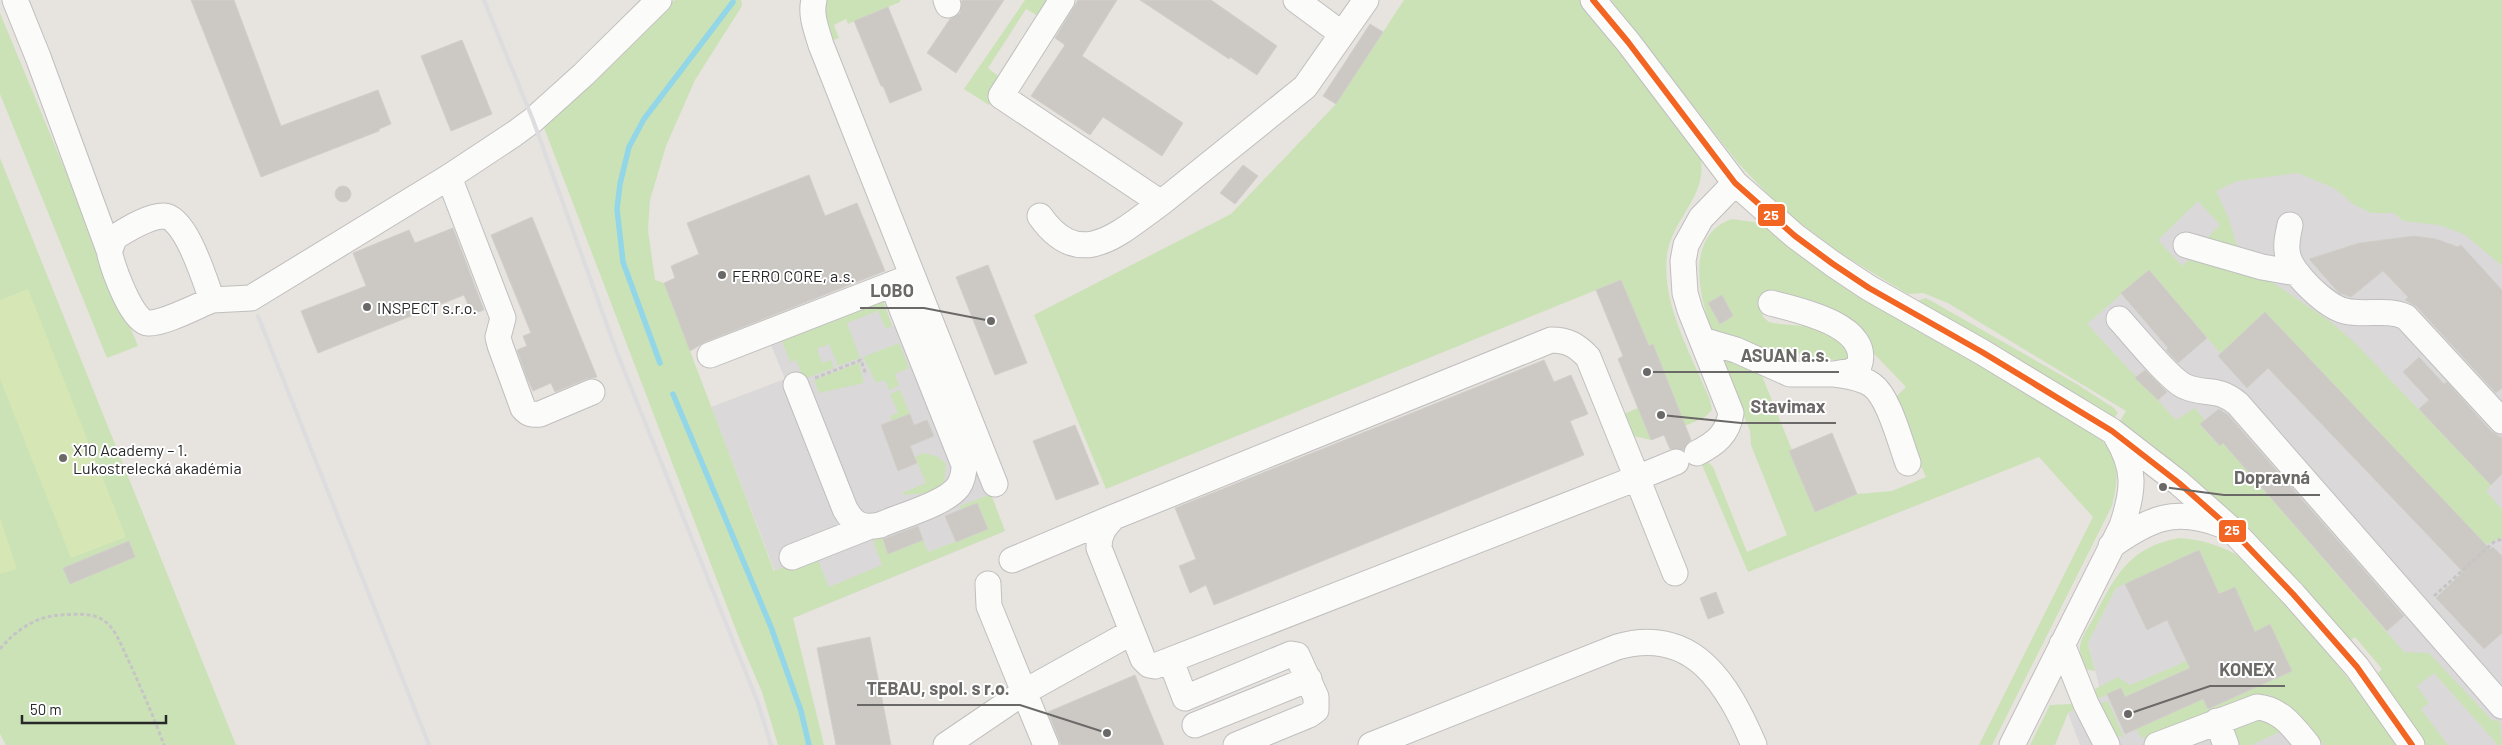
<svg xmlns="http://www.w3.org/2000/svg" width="2502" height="745" font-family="Barlow,sans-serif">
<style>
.industrial{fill:#dbd8da}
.green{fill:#cbe2b7}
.pitch{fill:#d6e6b4}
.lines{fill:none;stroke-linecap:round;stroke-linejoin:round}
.stream{stroke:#92d6e8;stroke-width:5.5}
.building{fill:#ccc9c5;stroke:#d2cfca}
.minor-casing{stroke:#c0bfbf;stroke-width:27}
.path{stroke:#c6c5c5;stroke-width:3;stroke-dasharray:4 2.5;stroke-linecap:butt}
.minor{stroke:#fbfbfa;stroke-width:25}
.rail{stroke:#dddcde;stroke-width:4}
.bus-1-casing{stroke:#fff;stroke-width:10}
.bus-1{stroke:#f26522;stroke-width:6}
.poi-dot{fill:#6b6968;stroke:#fff;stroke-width:2}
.labels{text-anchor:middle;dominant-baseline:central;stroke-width:4;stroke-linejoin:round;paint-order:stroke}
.poi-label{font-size:16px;fill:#282828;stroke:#fff;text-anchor:start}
.leader{fill:none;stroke:#6b6968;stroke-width:2}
.callout-dot{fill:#6b6968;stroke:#fff;stroke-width:2}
.callout-label{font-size:18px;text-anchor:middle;font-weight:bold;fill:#6b6968;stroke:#fff;stroke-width:4;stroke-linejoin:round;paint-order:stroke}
.line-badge{stroke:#fff;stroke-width:2}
.badge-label{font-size:14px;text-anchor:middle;font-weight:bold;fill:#fff}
</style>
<rect width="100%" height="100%" fill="#e7e3de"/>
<path class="industrial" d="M2322,146L2502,253V745H2438L2421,716L2342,619L2044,326L2202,165Z
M883,301L893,326L919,315L1005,531L793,618L711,407L785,379L771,345Z
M2199,550L2219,594L2235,587L2255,632L2270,624L2292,671L2271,680L2329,745H2080L2068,713L2102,697L2088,643L2116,588Z"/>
<path class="green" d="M675,0H741L742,6L695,80L666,146L650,200L648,230L655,280L664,283L774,571L816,555L829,587L882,565L873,541L882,537L889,553L923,540L928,552L988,529L977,503L961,510L960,506L991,494L1005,531L793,618L824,745H778L762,692L741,643L543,125L660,10Z
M827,0H900V2L848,24L846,19L834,25L839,38L833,40L825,14Z
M1025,0H1054L1042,18L1026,9L988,68L1003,80L989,105L964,89Z
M1404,0H1582L1699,152C1712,193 1672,217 1667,255C1661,305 1692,355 1710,400L1712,410L1705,417L1685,426L1652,344L1649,346L1621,280L1106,489L1034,315L1231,214L1336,104Z
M1611,0H2502V266L2464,234L2439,225L2403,221L2394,213H2371L2353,204L2334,188L2297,173L2237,181L2216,191L2229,219L2236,243L2248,255L2205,240L2220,225L2198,201L2158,240L2182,266L2194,256L2269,280L2331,322L2354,342L2491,485L2486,491L2502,509V537L2485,545L2294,344L2221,354L2149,270L2087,324L2176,420L2195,408L2205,421L2200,425L2219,446L2223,443L2404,652L2429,653L2492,720L2500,721L2502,745H2498L2434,673L2417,686L2429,703L2421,709L2448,745H2423L2376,675L2382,669L2355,637L2348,642L2118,424L2126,411L1948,303L1923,293L1908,294L1891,284L1837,251L1782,209L1738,163Z
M0,13L138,346L107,358L0,94Z
M0,158L236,745H6L0,734Z
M1732,219L1760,223L1829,273L2082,422C2115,450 2123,461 2112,506L1992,745H1979L2093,517L2039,457L1748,572L1700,460L1709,463L1713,467L1747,552L1787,535L1751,445L1750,431L1719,353L1735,356L1758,366L1792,450L1790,451L1815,512L1857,494L1892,491L1926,477L1895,410L1893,400L1906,387L1855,334L1840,323L1778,293C1769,293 1765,296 1760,303L1763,317L1769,322C1788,328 1854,322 1855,351C1856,358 1851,360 1846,362L1737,344C1729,340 1719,338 1713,331C1708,326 1707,316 1705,309C1696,277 1693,232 1732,219Z
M1926,298L2075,383L2114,408L2118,413L2113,420L1914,302Z
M883,301L892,326L886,329L878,311L847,323L860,358L838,366L829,344L817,349L822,363L831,360L834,368L787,385L785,379L801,372L796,360L790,362L782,341Z
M899,343L909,368L895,374L899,386L889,390L885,380L876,383L863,357Z
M859,363L864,383L819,393L814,380Z
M900,390L910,414L891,421L890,416L898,413L890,394Z
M1638,408L1651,440L1633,436L1621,415Z
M924,453L936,456L946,463L944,486L929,493L904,495L902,493L926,483L915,457Z
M2180,538C2204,540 2223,546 2244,559C2258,568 2274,591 2286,604C2325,650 2364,695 2397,745H2324L2285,704L2270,695L2252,698L2150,740L2141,737L2136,729L2191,704L2177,674L2125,697L2121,689L2097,699L2095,689L2118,677L2130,685L2180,664L2186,660L2208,709L2292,671L2270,625L2255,632L2235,587L2219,594L2199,550L2116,588L2088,643L2095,671L2084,669C2083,662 2079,653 2080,646C2081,636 2091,624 2095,615C2116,574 2131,546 2180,538Z
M2108,701L2124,738L2112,733L2099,704Z
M2071,704L2076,709L2068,713L2055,745H2030L2050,705Z
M2259,712L2281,724L2280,732L2251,745H2239L2232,728Z"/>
<path class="pitch" d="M28,289L126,537L71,558L0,379V300Z
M0,518L17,569L0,574Z"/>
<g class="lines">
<path class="stream" d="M660,363L623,262L617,209L620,184L629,147L644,119L733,2
M673,394L771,627L801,711L809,745"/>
</g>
<path class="building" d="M191,0H234L281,126L378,90L391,124L379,129V131L261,177Z
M962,0H1004L956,73L927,53L950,19L960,13Z
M1078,0H1117L1082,56L1183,123L1162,156L1103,117L1090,135L1031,96L1065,45L1055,38Z
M1140,0H1211L1277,46L1257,75L1230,57L1229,59Z
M888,7L922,90L890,103L883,86H881L854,21Z
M1370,24L1383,32L1336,104L1323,96Z
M462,40L492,114L451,131L421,56Z
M1243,165L1258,176L1235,204L1220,193Z
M809,175L825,216L857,203L885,271L705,342L690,351L664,283L675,278L671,266L699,254L687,223Z
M335 194a8 8 0 1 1 16 0a8 8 0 1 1-16 0Z
M532,217L597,377L586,379L555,392L551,383L533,391L527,378L517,350L527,346L523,336L531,333L491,235Z
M453,228L484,310L472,314L464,295L318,353L301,311L366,286L353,253L409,230L415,243Z
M2414,236L2436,239L2458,247L2461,245L2502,290V388L2496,393L2417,307L2405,300L2408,297L2383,271L2351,297L2339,293L2309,259L2359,243Z
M988,265L1027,363L995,375L956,277Z
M2149,270L2207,338L2178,363L2166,350L2168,348L2121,293Z
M1621,280L1649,346L1653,344L1691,440L1683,450L1670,449L1664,435L1651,440L1618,359L1623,356L1596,290Z
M1722,295L1733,316L1720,324L1708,303Z
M2265,312L2490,549L2493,547L2502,556V633L2484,649L2436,598L2463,572L2268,368L2247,388L2218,356Z
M2419,357L2444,384L2447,382L2491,431L2502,438V474L2491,485L2419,409L2429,400L2403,372Z
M1544,360L1554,382L1571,375L1588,414L1570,421L1584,455L1214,605L1206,585L1190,593L1179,566L1196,559L1175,508Z
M2145,370L2167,392L2158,400L2135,378Z
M2219,409L2228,415L2404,616L2387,631L2223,443L2220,446L2200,424Z
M910,414L914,425L927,420L934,436L910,446L917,463L898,471L881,425Z
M1075,425L1099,484L1056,500L1033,441Z
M1832,433L1857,494L1815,512L1789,451Z
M977,503L988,529L956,542L945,516Z
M918,526L923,540L888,554L883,539Z
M129,541L135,557L70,584L63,568Z
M2199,550L2219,594L2235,587L2255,632L2270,624L2292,671L2208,709L2203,699L2125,734L2107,694L2121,688L2125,697L2190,668L2167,620L2147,630L2125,584Z
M1716,592L1724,613L1708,619L1700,598Z
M870,637L891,745H836L817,648Z
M1135,675L1164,745H1061L1048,712Z"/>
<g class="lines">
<defs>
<path id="minor" d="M15,0L38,57L110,253
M814,0C810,15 817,31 821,45L995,484
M946,0L948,5
M1062,0L1001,96L1161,203L1305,87L1366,0
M1296,0L1342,34
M1593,0L1628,42L1735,183L1795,236L1833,264L1869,288L1982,352L2112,431L2179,483L2231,529L2293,594L2357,667L2412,745
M449,177L503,318L498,337L500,345L523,408C528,414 532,415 540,414L592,392
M1040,216C1080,273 1119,233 1161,203
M2290,225C2288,235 2285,245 2288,256C2292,274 2327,307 2345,311C2366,316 2386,308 2406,317L2502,421
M2186,245L2262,267L2297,273
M212,300C197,306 163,324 148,323C132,322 114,270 110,255C109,250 113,242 115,237C128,229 148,216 164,216C186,217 205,281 212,300L251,298L449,177L514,134L533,120L584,74L659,0
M2119,319C2133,334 2168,378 2184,386C2205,396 2217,386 2238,404L2502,706
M1702,340L1736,350L1790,374H1834L1851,371L1859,366C1873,326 1799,310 1771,303
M710,355L908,278
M1834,374C1846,376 1861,377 1872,385C1889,397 1900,442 1908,463
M796,385L845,509C853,524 862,529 880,525C900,516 945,504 958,487C963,480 964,473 964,465L892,284
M1697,453C1715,444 1728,434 1731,413L1690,310L1685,293L1683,261L1686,245L1701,218L1735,183
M2111,546C2150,518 2175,507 2222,525
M792,557L868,527
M1012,560L1114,517
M1675,573L1637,478L1155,666L1149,665L1143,659L1099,548C1099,534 1104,527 1114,517L1551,340C1568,340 1576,345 1588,357L1637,478L1676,462
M988,584L989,606L1024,692L1132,632
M2062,644L2086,704L2107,745
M1171,661L1185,698L1291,654L1297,655L1316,697V710L1309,715L1236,745
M2217,721L2226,745
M1195,725L1309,679
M946,745L1024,692L1046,745
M1371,745L1617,647C1694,625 1728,685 1754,745
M2012,745L2122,526C2134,490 2136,469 2116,436
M2157,745L2257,707C2281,709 2293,727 2308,745"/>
</defs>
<use href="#minor" class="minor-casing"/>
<path class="path" d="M815,378L861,360L866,375
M2434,596L2494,542L2502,539
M0,649C16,630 36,616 61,615C77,614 96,612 108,624C117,633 122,647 127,657C140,686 153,715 164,745"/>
<use href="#minor" class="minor"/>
<path class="rail" d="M484,0L533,120L616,350L758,703L771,745
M258,316L429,745"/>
<defs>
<path id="bus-1" d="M1593,0L1628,42L1735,183L1795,236L1833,264L1869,288L1982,352L2112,431L2179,483L2231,529L2293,594L2357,667L2412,745"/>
</defs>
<use href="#bus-1" class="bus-1-casing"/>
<use href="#bus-1" class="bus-1"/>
</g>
<g class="poi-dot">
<circle cx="722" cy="275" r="5"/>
<circle cx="367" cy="307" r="5"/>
<circle cx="63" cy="458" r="5"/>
</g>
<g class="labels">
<g class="poi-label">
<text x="732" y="275">FERRO CORE, a.s.</text>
<text x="377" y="307">INSPECT s.r.o.</text>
<text x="73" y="449">X10 Academy – 1.<tspan x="73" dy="18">Lukostrelecká akadémia</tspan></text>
</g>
</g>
<path class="leader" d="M991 321L924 308H860M1647 372L1730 372H1839M1661 415L1741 423H1836M2163 487L2224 495H2320M2128 714L2210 686H2285M1107 733L1020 705H857"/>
<g class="callout-dot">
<circle cx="991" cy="321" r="5"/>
<circle cx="1647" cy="372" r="5"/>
<circle cx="1661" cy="415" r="5"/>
<circle cx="2163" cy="487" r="5"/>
<circle cx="2128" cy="714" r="5"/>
<circle cx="1107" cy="733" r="5"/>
</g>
<g class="callout-label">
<text x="892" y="297">LOBO</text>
<text x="1785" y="362">ASUAN a.s.</text>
<text x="1788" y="413">Stavimax</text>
<text x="2272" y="484">Dopravná</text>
<text x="2247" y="676">KONEX</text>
<text x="938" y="695">TEBAU, spol. s r.o.</text>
</g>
<g class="line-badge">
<rect x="1757" y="203" width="29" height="24" rx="5" fill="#f26522"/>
<rect x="2218" y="519" width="29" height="24" rx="5" fill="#f26522"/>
</g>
<g class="badge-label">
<text x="1771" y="220">25</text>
<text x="2232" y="535">25</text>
</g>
<path d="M22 715v8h144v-8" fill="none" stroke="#282828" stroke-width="2.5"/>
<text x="30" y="715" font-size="15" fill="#282828" stroke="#ffffff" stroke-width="4" paint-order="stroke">50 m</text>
</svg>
